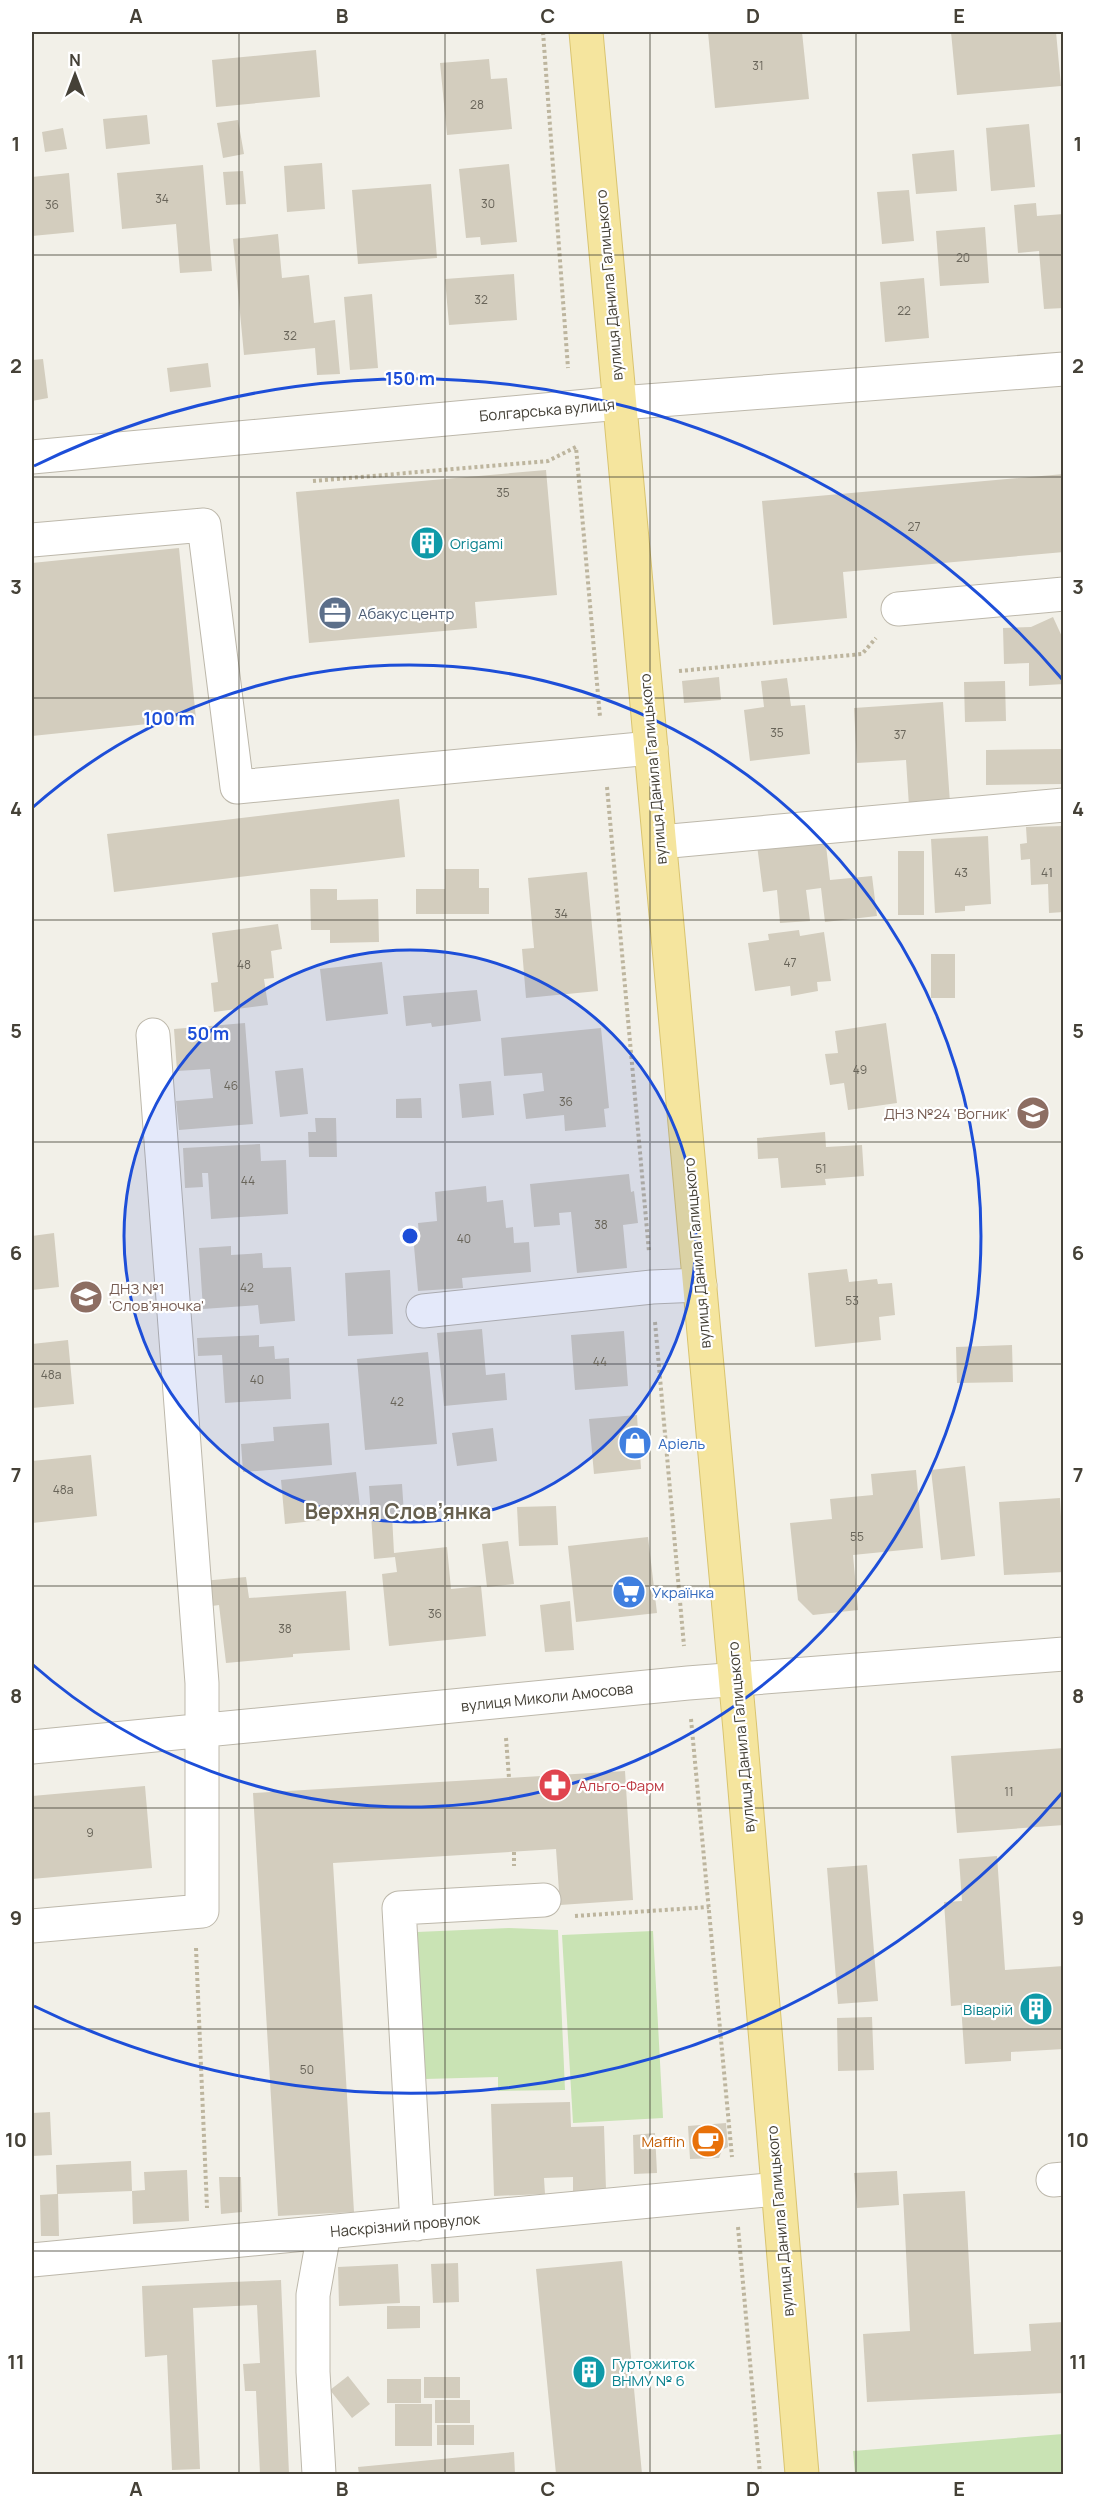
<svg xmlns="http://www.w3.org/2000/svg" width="1095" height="2506" font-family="Manrope,sans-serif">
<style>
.green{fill:#c9e3b4}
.building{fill:#d3cdbe}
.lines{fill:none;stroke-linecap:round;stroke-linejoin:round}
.minor-casing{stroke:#bdb8ab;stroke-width:35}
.major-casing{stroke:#d9c46f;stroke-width:35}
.path{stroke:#bdb59e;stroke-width:4;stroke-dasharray:3 3;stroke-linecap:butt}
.minor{stroke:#fff;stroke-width:33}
.major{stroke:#f5e59e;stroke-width:33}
.grid{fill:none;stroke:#454137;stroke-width:1.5;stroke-opacity:0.55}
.ring{fill:none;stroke:#1d4ed8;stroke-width:3}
.labels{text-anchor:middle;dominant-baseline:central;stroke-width:4.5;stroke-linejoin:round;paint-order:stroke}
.number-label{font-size:12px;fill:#686459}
.street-label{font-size:15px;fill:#454137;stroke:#fff}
.culture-label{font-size:15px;fill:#0d838f;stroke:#fff;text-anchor:start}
.service-label{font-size:15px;fill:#4e5e75;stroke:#fff;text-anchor:start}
.education-label{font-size:15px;fill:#785e54;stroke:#fff;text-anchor:end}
.shop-label{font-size:15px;fill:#366cbe;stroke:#fff;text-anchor:start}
.health-label{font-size:15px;fill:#be3a42;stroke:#fff;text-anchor:start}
.food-label{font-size:15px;fill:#c56008;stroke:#fff;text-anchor:end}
.district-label{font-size:21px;font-weight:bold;fill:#67604f;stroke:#fff}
.centre{fill:#1d4ed8;stroke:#fff;stroke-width:3}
.ring-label{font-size:18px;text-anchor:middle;font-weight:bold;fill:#1d4ed8;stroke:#fff;stroke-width:4.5;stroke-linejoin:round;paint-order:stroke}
.neatline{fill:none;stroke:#454137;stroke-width:2}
.grid-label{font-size:20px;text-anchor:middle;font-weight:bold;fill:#454137}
</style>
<rect width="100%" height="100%" fill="#f2f0e8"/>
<path class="green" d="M509,1928L558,1930L565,2090L498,2091V2077L425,2079L417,1932Z
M653,1931L663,2118L573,2123L562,1935Z
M1063,2434V2474H855L853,2451Z"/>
<path class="building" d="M708,32H802L809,99L715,108Z
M951,32H1056L1061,86L957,95Z
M316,50L320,97L216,107L212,60Z
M489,59L491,79L507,78L512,129L447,135L440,63Z
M147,115L150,144L106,149L103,119Z
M238,120L244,154L223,158L217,123Z
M1029,124L1035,187L991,191L986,128Z
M63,128L67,149L45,152L42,132Z
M954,150L957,191L916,194L912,154Z
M322,163L325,209L287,212L284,166Z
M509,164L517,242L481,245L480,237L466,238L459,169Z
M203,165L212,271L180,273L176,224L122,229L117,173Z
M243,171L246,204L226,205L223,172Z
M69,173L74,232L32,236V177Z
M431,184L437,258L358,264L352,190Z
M909,190L914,241L882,244L877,192Z
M1036,203L1037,216L1064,214V308L1044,309L1039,251L1018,253L1014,205Z
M985,227L989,283L940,286L936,231Z
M278,234L282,278L309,275L314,323L335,320L340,374L317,375L315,348L244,355L233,239Z
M514,274L517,320L449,325L445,279Z
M924,278L929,338L885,342L880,282Z
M372,294L378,368L350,370L344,297Z
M43,359L48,398L32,401V360Z
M208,363L211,387L170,392L167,368Z
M546,470L557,595L475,602L477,628L309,643L296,492Z
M1064,474V552L843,572L847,618L773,625L762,501Z
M179,548L196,719L32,736V563Z
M1053,617L1064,641V684L1029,686V663L1004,664L1003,628L1031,627Z
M719,677L721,700L684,703L682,681Z
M787,678L791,706L805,705L810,754L750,761L744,710L764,707L761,681Z
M1005,681L1006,721L965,722L964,682Z
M943,702L950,803L909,806L906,760L857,763L854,708Z
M1064,749V784L986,785V750Z
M399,799L405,857L114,892L107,834Z
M1064,826V912L1049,913L1048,884L1031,885L1030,859L1021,860L1020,844L1027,843L1026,827Z
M988,836L991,904L965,906V911L935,913L931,839Z
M825,837L830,880L872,876L877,916L825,922L821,888L806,890L810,921L780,923L777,890L763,892L757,845Z
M898,851H924V915H898Z
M445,869H479V888H489V914H416V889H445Z
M587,872L598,991L526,998L522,949L534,948L528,878Z
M310,889H337V900L378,899L379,942L330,943V930H311Z
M278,924L282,949L271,951L274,978L264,979L268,1005L214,1012L211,983L218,982L212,933Z
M799,930L800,936L824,932L831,981L817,982L818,991L791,996L790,986L755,991L748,943L769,940L768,934Z
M931,954H955V998H931Z
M382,962L388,1014L326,1021L320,969Z
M477,990L481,1021L432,1027L431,1023L406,1026L403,996Z
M245,1023L253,1124L179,1130L176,1101L213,1098L210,1069L177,1071L174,1029Z
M886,1023L897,1103L848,1110L844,1083L830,1085L825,1054L838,1053L835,1031Z
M601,1028L609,1108L604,1109L606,1127L565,1131L564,1115L526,1119L523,1094L544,1091L542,1073L504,1076L501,1038Z
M303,1068L308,1114L280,1117L275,1071Z
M491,1081L494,1115L462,1118L459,1084Z
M421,1098L422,1118H396V1099Z
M315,1118H336L337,1157H309L308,1132H316Z
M825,1132L826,1147L862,1145L864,1176L825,1179L826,1185L781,1188L778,1158L758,1159L757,1138Z
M260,1144L261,1161L286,1160L288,1214L211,1219L208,1173H202L203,1187L185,1188L183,1148Z
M629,1174L631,1192L634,1191L638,1223L623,1225L627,1268L577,1273L571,1212L559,1213L560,1225L534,1227L530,1184Z
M486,1186L487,1202L503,1200L506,1228L513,1227L514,1243L529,1242L531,1272L462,1278L463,1288L418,1291L413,1235H419L418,1223L437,1221L435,1192Z
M54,1233L59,1287L32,1290V1236Z
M231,1246V1255L262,1253L263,1268L291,1267L295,1321L260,1324L258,1305L203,1309L199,1248Z
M847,1269L849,1282L877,1279L878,1284L892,1283L895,1315L879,1317L881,1340L815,1347L808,1273Z
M390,1270L393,1334L348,1336L345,1273Z
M482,1329L486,1375L505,1373L507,1400L444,1406L437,1333Z
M624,1331L628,1386L575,1390L571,1335Z
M259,1335V1347L274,1346L275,1359L289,1358L291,1399L225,1403L222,1355L198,1356L197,1338Z
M68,1340L74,1404L32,1408V1344Z
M1012,1345L1013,1382L957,1383L956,1347Z
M428,1352L437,1444L365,1450L357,1359Z
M637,1415L638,1432L644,1431L646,1453H640L641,1469L594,1474L589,1419Z
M329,1423L332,1465L243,1472L241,1444L274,1441L273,1427Z
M493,1428L497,1461L457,1466L452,1433Z
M91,1455L97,1516L32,1523V1461Z
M965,1466L975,1556L941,1560L931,1470Z
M916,1470L923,1548L853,1555L858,1610L813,1615L798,1600L790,1523L832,1519L830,1499L873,1495L871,1474Z
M356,1472L361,1516L285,1524L281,1480Z
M402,1484L404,1514L392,1515L394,1553L447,1547L451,1589L481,1586L486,1636L389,1646L382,1574L397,1572L395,1557L374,1559L369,1486Z
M1060,1498L1064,1572L1004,1575L999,1502Z
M556,1506L558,1545L519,1546L517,1507Z
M648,1537L657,1613L576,1622L568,1546Z
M508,1541L514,1584L487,1587L482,1544Z
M246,1577L249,1598L346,1591L350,1650L293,1654V1657L226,1663L219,1605L205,1607L202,1581Z
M570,1601L574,1650L545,1652L540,1605Z
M1064,1748V1825L957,1833L951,1756Z
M625,1771L633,1900L560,1905L556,1849L333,1863L354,2212L278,2216L253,1793Z
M145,1786L152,1868L32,1879V1796Z
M997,1856L1005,1970L1064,1966V2049L1011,2052V2061L965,2064L961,2005L951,2006L944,1902L962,1901L959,1859Z
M867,1865L878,2001L838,2004L827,1868Z
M872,2017L874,2070L838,2071L837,2018Z
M570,2102L571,2127L604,2126L606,2190L573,2191V2177L544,2178L545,2194L494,2196L491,2104Z
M50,2112L52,2155L32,2156V2113Z
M726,2123L728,2147L722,2150L719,2158L690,2159L688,2126Z
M655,2133L657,2173L634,2174L633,2135Z
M131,2161L132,2191L145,2190L144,2172L187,2170L189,2221L133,2224L132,2191L58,2194L59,2236H41L40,2195L57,2194L56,2165Z
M897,2171L899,2205L857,2208L854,2173Z
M219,2177H241L242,2212L221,2214Z
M965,2191L974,2354L1031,2351L1029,2324L1064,2322V2393L867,2402L863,2334L910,2331L903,2194Z
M622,2261L642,2474H556L536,2269Z
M458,2263L459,2302L433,2303L431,2264Z
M398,2264L400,2303L339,2306L338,2267Z
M281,2280L289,2474H260L256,2391H245L243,2364L260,2363L257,2305L193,2308L200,2469L172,2470L167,2355L145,2357L142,2286Z
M387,2306H420V2328L387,2329Z
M348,2376L370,2404L352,2418L330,2390Z
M424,2377H460V2398H424Z
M387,2379H421V2403H387Z
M435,2400H470V2423H435Z
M395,2404H432V2446H395Z
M437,2425H474V2445H437Z
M514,2452L515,2474H359L358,2467Z"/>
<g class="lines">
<defs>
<path id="minor" d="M32,457L620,403L1064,369
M32,540L204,525L237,787L651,748
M898,609L1064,594
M660,842L1064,805
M423,1311L652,1287L700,1285
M32,1747L688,1683L1064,1654
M32,1926L202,1911V1683L153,1035
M1053,2180L1064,2179
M417,2224L399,1908L544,1900
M32,2260L777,2189
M319,2474L313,2372V2295L324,2233"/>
<path id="major" d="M586,32L740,1730L802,2474"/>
</defs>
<use href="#minor" class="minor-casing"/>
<use href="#major" class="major-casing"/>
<path class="path" d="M543,32L568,368
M313,481L548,461L576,447L600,717
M679,671L862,654L876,638
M607,787L649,1252
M655,1322L684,1646
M691,1719L732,2157
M506,1738L509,1778
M514,1852V1866
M575,1916L709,1907
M196,1948L207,2208
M738,2227L760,2474"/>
<use href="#minor" class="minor"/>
<use href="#major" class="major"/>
</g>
<path class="grid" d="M239,32V2474M445,32V2474M650,32V2474M856,32V2474M32,255H1064M32,477H1064M32,698H1064M32,920H1064M32,1142H1064M32,1364H1064M32,1586H1064M32,1808H1064M32,2029H1064M32,2251H1064"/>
<circle cx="410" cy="1236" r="286" fill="#1d4ed8" fill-opacity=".12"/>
<g class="ring">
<circle cx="410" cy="1236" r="286"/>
<path d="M32 808A571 571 0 1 1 32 1664"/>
<path d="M1062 1793A857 857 0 0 1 34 2006M34 466A857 857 0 0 1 1062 679"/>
</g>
<defs>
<symbol id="building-disc" viewBox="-11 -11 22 22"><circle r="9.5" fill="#0f9aa8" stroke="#fff"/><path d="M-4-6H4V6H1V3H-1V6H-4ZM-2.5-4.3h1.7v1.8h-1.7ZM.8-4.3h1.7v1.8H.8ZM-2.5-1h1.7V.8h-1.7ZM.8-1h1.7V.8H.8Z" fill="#fff"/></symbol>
<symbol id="office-disc" viewBox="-11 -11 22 22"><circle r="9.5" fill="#5c6f8a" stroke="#fff"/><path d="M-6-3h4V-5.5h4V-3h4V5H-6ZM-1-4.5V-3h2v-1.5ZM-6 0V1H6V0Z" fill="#fff"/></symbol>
<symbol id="school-disc" viewBox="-11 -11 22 22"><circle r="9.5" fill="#8d6e63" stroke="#fff"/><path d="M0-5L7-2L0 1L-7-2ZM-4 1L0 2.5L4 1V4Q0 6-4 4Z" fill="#fff"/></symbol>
<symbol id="shop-disc" viewBox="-11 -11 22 22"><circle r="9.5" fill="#3f7fe0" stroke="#fff"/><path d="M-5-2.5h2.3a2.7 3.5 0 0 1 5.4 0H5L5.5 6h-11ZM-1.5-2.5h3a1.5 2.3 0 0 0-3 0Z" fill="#fff"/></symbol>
<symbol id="supermarket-disc" viewBox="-11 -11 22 22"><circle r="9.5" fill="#3f7fe0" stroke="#fff"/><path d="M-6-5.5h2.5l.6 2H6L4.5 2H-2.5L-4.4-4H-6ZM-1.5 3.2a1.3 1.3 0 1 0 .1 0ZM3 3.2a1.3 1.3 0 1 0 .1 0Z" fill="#fff"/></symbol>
<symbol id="pharmacy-disc" viewBox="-11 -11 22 22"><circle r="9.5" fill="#e0444e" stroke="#fff"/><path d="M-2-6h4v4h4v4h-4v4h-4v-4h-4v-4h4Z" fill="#fff"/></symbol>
<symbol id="cafe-disc" viewBox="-11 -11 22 22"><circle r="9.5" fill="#e8710a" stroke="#fff"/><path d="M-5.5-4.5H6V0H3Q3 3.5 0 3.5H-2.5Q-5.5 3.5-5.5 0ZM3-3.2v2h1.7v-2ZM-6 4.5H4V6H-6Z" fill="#fff"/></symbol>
</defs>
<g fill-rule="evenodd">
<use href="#building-disc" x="408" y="524" width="38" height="38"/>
<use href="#office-disc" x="316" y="594" width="38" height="38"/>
<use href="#school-disc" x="1014" y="1094" width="38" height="38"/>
<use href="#school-disc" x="67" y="1278" width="38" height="38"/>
<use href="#shop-disc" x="616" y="1424" width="38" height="38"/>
<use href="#supermarket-disc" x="610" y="1573" width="38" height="38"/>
<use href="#pharmacy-disc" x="536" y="1766" width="38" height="38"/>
<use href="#building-disc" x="1017" y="1990" width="38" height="38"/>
<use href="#cafe-disc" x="689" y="2122" width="38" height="38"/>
<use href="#building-disc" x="570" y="2353" width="38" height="38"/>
</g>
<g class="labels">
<g class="number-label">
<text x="758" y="65">31</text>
<text x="477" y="104">28</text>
<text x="162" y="198">34</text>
<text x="488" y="203">30</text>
<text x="52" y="204">36</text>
<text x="963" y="257">20</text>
<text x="481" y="299">32</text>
<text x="904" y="310">22</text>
<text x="290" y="335">32</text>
<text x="503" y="492">35</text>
<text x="914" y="526">27</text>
<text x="777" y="732">35</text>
<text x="900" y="734">37</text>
<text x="961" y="872">43</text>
<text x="1047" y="872">41</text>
<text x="561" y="913">34</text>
<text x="790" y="962">47</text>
<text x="244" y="964">48</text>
<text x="860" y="1069">49</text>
<text x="231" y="1085">46</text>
<text x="566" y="1101">36</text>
<text x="821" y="1168">51</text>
<text x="248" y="1180">44</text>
<text x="601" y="1224">38</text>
<text x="464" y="1238">40</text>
<text x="247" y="1287">42</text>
<text x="852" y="1300">53</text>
<text x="600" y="1361">44</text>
<text x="51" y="1374">48а</text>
<text x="257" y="1379">40</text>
<text x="397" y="1401">42</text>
<text x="63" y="1489">48а</text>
<text x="857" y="1536">55</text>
<text x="435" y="1613">36</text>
<text x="285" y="1628">38</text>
<text x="1009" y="1791">11</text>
<text x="90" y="1832">9</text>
<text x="307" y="2069">50</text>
</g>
<g class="street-label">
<text transform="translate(609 285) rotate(-95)">вулиця Данила Галицького</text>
<text transform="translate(547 410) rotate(-5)">Болгарська вулиця</text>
<text transform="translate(653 769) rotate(-95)">вулиця Данила Галицького</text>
<text transform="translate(697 1253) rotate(-95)">вулиця Данила Галицького</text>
<text transform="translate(547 1697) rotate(-6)">вулиця Миколи Амосова</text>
<text transform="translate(741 1737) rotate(-95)">вулиця Данила Галицького</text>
<text transform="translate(780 2221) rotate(-95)">вулиця Данила Галицького</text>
<text transform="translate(405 2225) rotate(-5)">Наскрізний провулок</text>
</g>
<g class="culture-label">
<text x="450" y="543">Origami</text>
<text x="1013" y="2009" text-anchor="end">Віварій</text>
<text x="612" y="2363">Гуртожиток<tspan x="612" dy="17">ВНМУ № 6</tspan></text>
</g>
<g class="service-label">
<text x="358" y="613">Абакус центр</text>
</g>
<g class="education-label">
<text x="1010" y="1113">ДНЗ №24 'Вогник'</text>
<text x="109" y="1288" text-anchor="start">ДНЗ №1<tspan x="109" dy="17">'Слов’яночка'</tspan></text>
</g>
<g class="shop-label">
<text x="658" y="1443">Аріель</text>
<text x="652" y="1592">Українка</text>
</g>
<g class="health-label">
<text x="578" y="1785">Альго-Фарм</text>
</g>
<g class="food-label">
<text x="685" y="2141">Maffin</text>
</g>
<g class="district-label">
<text x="398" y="1511">Верхня Слов’янка</text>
</g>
</g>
<circle cx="410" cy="1236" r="9" class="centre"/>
<g class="ring-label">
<text x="410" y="385">150 m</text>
<text x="169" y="725">100 m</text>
<text x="208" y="1040">50 m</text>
</g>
<rect width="1095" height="2506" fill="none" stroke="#ffffff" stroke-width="66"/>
<g transform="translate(75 75)" stroke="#ffffff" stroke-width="4.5" paint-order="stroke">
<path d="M0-4.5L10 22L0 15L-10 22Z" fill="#454137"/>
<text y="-9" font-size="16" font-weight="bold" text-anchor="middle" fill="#454137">N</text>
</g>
<rect x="33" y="33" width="1029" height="2440" class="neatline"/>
<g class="grid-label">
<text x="136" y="23">A</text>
<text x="342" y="23">B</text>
<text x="548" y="23">C</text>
<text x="753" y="23">D</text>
<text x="959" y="23">E</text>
<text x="16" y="151">1</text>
<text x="1078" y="151">1</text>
<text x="16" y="373">2</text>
<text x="1078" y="373">2</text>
<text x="16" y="594">3</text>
<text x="1078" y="594">3</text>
<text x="16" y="816">4</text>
<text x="1078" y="816">4</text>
<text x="16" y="1038">5</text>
<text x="1078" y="1038">5</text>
<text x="16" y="1260">6</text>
<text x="1078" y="1260">6</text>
<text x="16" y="1482">7</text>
<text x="1078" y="1482">7</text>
<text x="16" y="1703">8</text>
<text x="1078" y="1703">8</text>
<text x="16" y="1925">9</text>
<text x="1078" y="1925">9</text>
<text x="16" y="2147">10</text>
<text x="1078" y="2147">10</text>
<text x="16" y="2369">11</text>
<text x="1078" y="2369">11</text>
<text x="136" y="2496">A</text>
<text x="342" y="2496">B</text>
<text x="548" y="2496">C</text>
<text x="753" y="2496">D</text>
<text x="959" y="2496">E</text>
</g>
</svg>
